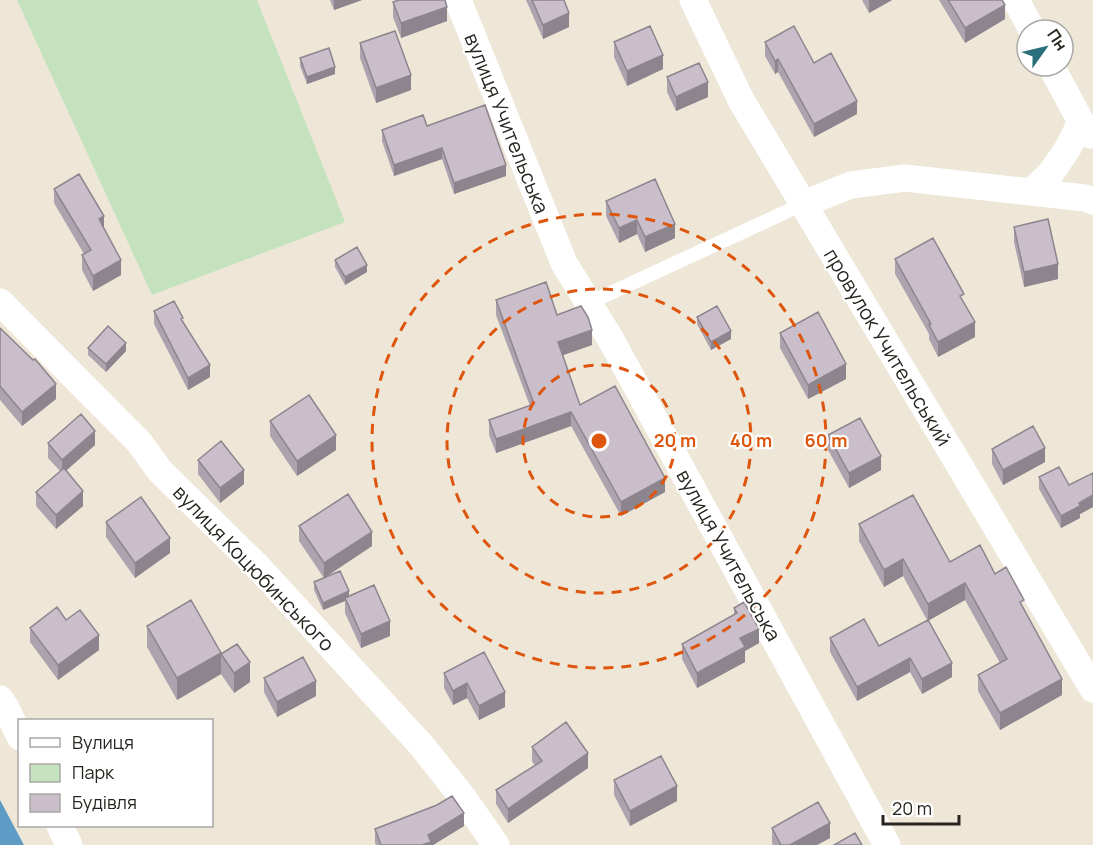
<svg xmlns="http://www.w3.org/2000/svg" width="1093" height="845" font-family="Manrope,sans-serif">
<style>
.green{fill:#c5e2be}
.water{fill:#5f9cc5}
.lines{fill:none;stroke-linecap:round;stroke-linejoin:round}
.lane{stroke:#fff;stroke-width:14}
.street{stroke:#fff;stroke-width:27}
.wall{fill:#ada3ae}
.shaded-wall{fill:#8d858d}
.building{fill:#c9beca;stroke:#8d858d;stroke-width:1.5}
.ring{fill:none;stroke:#de560d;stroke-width:3;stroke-dasharray:10 8}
.labels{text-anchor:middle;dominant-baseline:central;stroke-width:4.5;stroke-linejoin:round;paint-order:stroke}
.street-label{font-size:20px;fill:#282520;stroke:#fff}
.centre{fill:#de560d;stroke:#fff;stroke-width:3}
.ring-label{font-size:18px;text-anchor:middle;font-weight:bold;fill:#de560d;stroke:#fff;stroke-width:4.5;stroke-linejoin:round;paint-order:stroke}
</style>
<rect width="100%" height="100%" fill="#eee7d8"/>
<path class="green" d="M17,0H257L345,222L152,295Z"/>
<path class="water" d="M0,800L24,845H0Z"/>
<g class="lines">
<path class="lane" d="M589,303L803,204"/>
<path class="street" d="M458,0L564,263L610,338L887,845
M693,0L741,100L1093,689
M1016,0L1032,30
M1051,66L1081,122L1090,135
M1032,191L1051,173L1068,148L1081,122
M803,204L851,185L905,178L1085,198L1093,201
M0,302L139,442L160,471L259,568L422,746L464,799L496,845
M0,699L6,708L20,737
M60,826L69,845"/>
</g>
<path class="wall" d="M330,0H362L334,10Z
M526,0H564L569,27L543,39Z
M862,0H892L869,13Z
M939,0H1002L1005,19L965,43Z
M393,2L447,21L401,38L393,17Z
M614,42L663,69L627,86L614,57Z
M765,42L814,63L857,114L814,137L778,72L775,74L765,56Z
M360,43L411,90L376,103L360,58Z
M300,58L335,74L307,84L300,66Z
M667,77L708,97L676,111L667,92Z
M427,126L506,176L454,194L442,159L394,176L382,141V130Z
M54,189L104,229L121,275L93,291L82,270V255L84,254L54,203Z
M606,201L675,238L645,252L637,234L619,243L606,216Z
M1014,227L1058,279L1024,287L1014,242Z
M895,259L964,302L975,337L938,357L929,339V334L895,274Z
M335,260L367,272L345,285L335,267Z
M496,300L557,315L592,345L563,355L580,405L665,492L621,516L571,426L496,453L489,435V420L530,406L496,315Z
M154,311L210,377L188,390L154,324Z
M697,317L731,339L711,350L697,324Z
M0,328L56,399L22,426L0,400Z
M780,333L846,379L808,399L780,348Z
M88,348L126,351L106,372L88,355Z
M270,421L336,450L297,476L270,436Z
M828,435L881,470L849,488L828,450Z
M48,443L95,445L66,471L83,506L56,529L36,506V492L60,471L48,458Z
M992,449L1045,462L1003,485L992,464Z
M198,460L244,484L220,503L198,474Z
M1093,473V507L1080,514V518L1061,528L1039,489V477L1069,485Z
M106,522L170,553L135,578L106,537Z
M859,524L950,562L995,574L1024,608L1062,695L1000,730L978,691V675L1000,663L965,600L928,620L952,677L922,694L910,672L857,701L830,652V638L879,646L927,620L903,576L884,587L859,541Z
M299,526L372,546L324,578L299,541Z
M314,582L349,596L390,636L361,648L345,613V601L323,610L314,590Z
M734,608L759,643L745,651V662L697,688L682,659V644L734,615Z
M66,620L99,650L58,680L30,642V628Z
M147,626L221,654L250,682L234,693L221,674L177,700L147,647Z
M484,652L505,707L479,720L467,698L453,705L444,688V673Z
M264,678L316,696L277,717L264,692Z
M532,747L588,768L508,823L496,804V790L535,766L532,761Z
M614,780L677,801L630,826L614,795Z
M464,826L433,845H376L375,843V829Z
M772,828L830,838L817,845H773L772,843Z"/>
<path class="shaded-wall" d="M334,0H362L334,10Z
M869,0H892L869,13Z
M1005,5V19L965,43V28Z
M447,7V21L401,38V23Z
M569,13V27L543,39V25Z
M663,55V69L627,86V71Z
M778,59V72L775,74V61Z
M335,67V74L307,84V77Z
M411,75V90L376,103V88Z
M708,82V97L676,111V97Z
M857,101V114L814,137V124Z
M442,148V159L394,176V165Z
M506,165V176L454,194V183Z
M104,216V231L99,219Z
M637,220V234L619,243V228Z
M675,224V238L645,252V237Z
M121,260V275L93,291V276Z
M1058,264V279L1024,287V272Z
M367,265V272L345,285V277Z
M975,322V337L938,357V342Z
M592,330V345L558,357V342Z
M731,331V339L711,350V342Z
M126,343V351L106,372V364Z
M846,364V379L808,399V385Z
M210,365V377L188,390V378Z
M56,384V399L22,426V412Z
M571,412V426L496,453V439Z
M95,431V445L62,474V460Z
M336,435V450L297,476V461Z
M1045,448V462L1003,485V470Z
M881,456V470L849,488V473Z
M244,470V484L220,503V488Z
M665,478V492L621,516V502Z
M83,491V506L56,529V515Z
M1093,495V507L1080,514V518L1061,528V516L1079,503Z
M372,532V546L324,578V563Z
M170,538V553L135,578V563Z
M903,559V576L884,587V570Z
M965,583V600L928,621V604Z
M349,591V599L345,598V601L323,610V603Z
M390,621V636L361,648V634Z
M759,629V643L745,651V662L697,688V673L740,638Z
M99,635V650L58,680V665Z
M221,653V674L177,700V678Z
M910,658V672L857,701V687Z
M250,662V682L234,693V673Z
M952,663V677L922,694V679Z
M1062,679V695L1000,730V713Z
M316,681V696L277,717V702Z
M467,683V698L453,705V691Z
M505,692V707L479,720V706Z
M588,753V768L508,823V809Z
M677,786V801L630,826V811Z
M464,813V826L433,845H422L428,835Z
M830,823V838L817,845H790Z"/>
<path class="building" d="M399,0H445L447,7L401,23L393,2Z
M532,0H564L569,13L543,25Z
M948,0H1002L1005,5L965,28Z
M650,26L663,55L627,71L614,42Z
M794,26L814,63L831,53L857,101L814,124L778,59L775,61L765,42Z
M395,31L411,75L376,88L360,43Z
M329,48L335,67L307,77L300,58Z
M699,63L708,82L676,97L667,77Z
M485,105L506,165L454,183L442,148L394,165L382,130L423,115L427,126Z
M79,174L104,216L99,219L121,260L93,276L82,255L91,250L54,189Z
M655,179L675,224L645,237L637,220L619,228L606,201Z
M1048,219L1058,264L1024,272L1014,227Z
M933,238L964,294L960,296L975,322L938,342L929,325L931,324L895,259Z
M357,247L367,265L345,277L335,260Z
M546,282L557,315L581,306L588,317L592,330L558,342L580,405L615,386L665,478L621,502L571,412L496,439L489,420L534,404L496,300Z
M174,301L183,318L181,319L210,365L188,378L154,311Z
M717,306L731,331L711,342L697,317Z
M818,312L846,364L808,385L780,333Z
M108,326L126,343L106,364L88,348Z
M0,328L33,360L35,359L56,384L22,412L0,386Z
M309,395L336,435L297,461L270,421Z
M81,414L95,431L62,460L48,443Z
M860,418L881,456L849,473L828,435Z
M1033,426L1045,448L1003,470L992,449Z
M221,441L244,470L220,488L198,460Z
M1059,467L1069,485L1093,473V495L1079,503L1080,506L1061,516L1039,477Z
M64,468L83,491L56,515L36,492Z
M348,494L372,532L324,563L299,526Z
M913,495L950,562L980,545L995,574L1006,567L1024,600L1020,602L1062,679L1000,713L978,675L1007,659L965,583L928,604L903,559L884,570L859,524Z
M141,497L170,538L135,563L106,522Z
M340,571L349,591L323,603L314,582Z
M374,585L390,621L361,634L345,598Z
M191,600L221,653L177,678L147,626Z
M744,602L759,629L740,638L745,647L697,673L682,644L737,613L734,608Z
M57,607L66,620L80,610L99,635L58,665L30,628Z
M864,619L879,646L928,620L952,663L922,679L910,658L857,687L830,638Z
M237,644L250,662L234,673L221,654Z
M484,652L505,692L479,706L467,683L453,691L444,673Z
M303,657L316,681L277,702L264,678Z
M566,722L588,753L508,809L496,790L542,761L532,747Z
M661,756L677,786L630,811L614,780Z
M452,796L464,813L428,835L431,842L422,845H381L375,829L437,805Z
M818,802L830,823L790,845H781L772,828Z
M855,833L862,845H834Z"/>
<g class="ring">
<circle cx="599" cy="441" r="76"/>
<circle cx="599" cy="441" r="152"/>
<circle cx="599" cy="441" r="227"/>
</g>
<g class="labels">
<g class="street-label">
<text transform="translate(507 123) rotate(68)">вулиця Учительська</text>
<text transform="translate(888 347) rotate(59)">провулок Учительський</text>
<text transform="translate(729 555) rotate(61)">вулиця Учительська</text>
<text transform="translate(254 568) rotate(46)">вулиця Коцюбинського</text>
</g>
</g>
<circle cx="599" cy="441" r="9" class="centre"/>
<g class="ring-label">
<text x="675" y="447">20 m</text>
<text x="751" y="447">40 m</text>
<text x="826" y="447">60 m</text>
</g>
<rect x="18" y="719" width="195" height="108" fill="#ffffff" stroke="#a9a8a6" stroke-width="1.5"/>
<rect x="30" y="738" width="30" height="9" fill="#ffffff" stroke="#a9a8a6" stroke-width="1.5"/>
<text x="72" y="749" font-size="18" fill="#282520">Вулиця</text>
<rect x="30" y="764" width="30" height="18" fill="#c5e2be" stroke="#a9a8a6" stroke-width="1.5"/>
<text x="72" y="779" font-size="18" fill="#282520">Парк</text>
<rect x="30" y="794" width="30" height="18" fill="#c9beca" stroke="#a9a8a6" stroke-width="1.5"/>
<text x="72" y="809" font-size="18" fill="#282520">Будівля</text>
<g transform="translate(1045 48) rotate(56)"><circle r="28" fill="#ffffff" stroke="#a9a8a6" stroke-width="1.5"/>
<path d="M0-4.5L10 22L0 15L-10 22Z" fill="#29707c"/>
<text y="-9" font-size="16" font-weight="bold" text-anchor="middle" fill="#282520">Пн</text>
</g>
<path d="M883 815v9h76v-9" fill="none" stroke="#282520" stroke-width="3"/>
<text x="892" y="815" font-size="18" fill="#282520" stroke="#ffffff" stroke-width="4.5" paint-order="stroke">20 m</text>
</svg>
